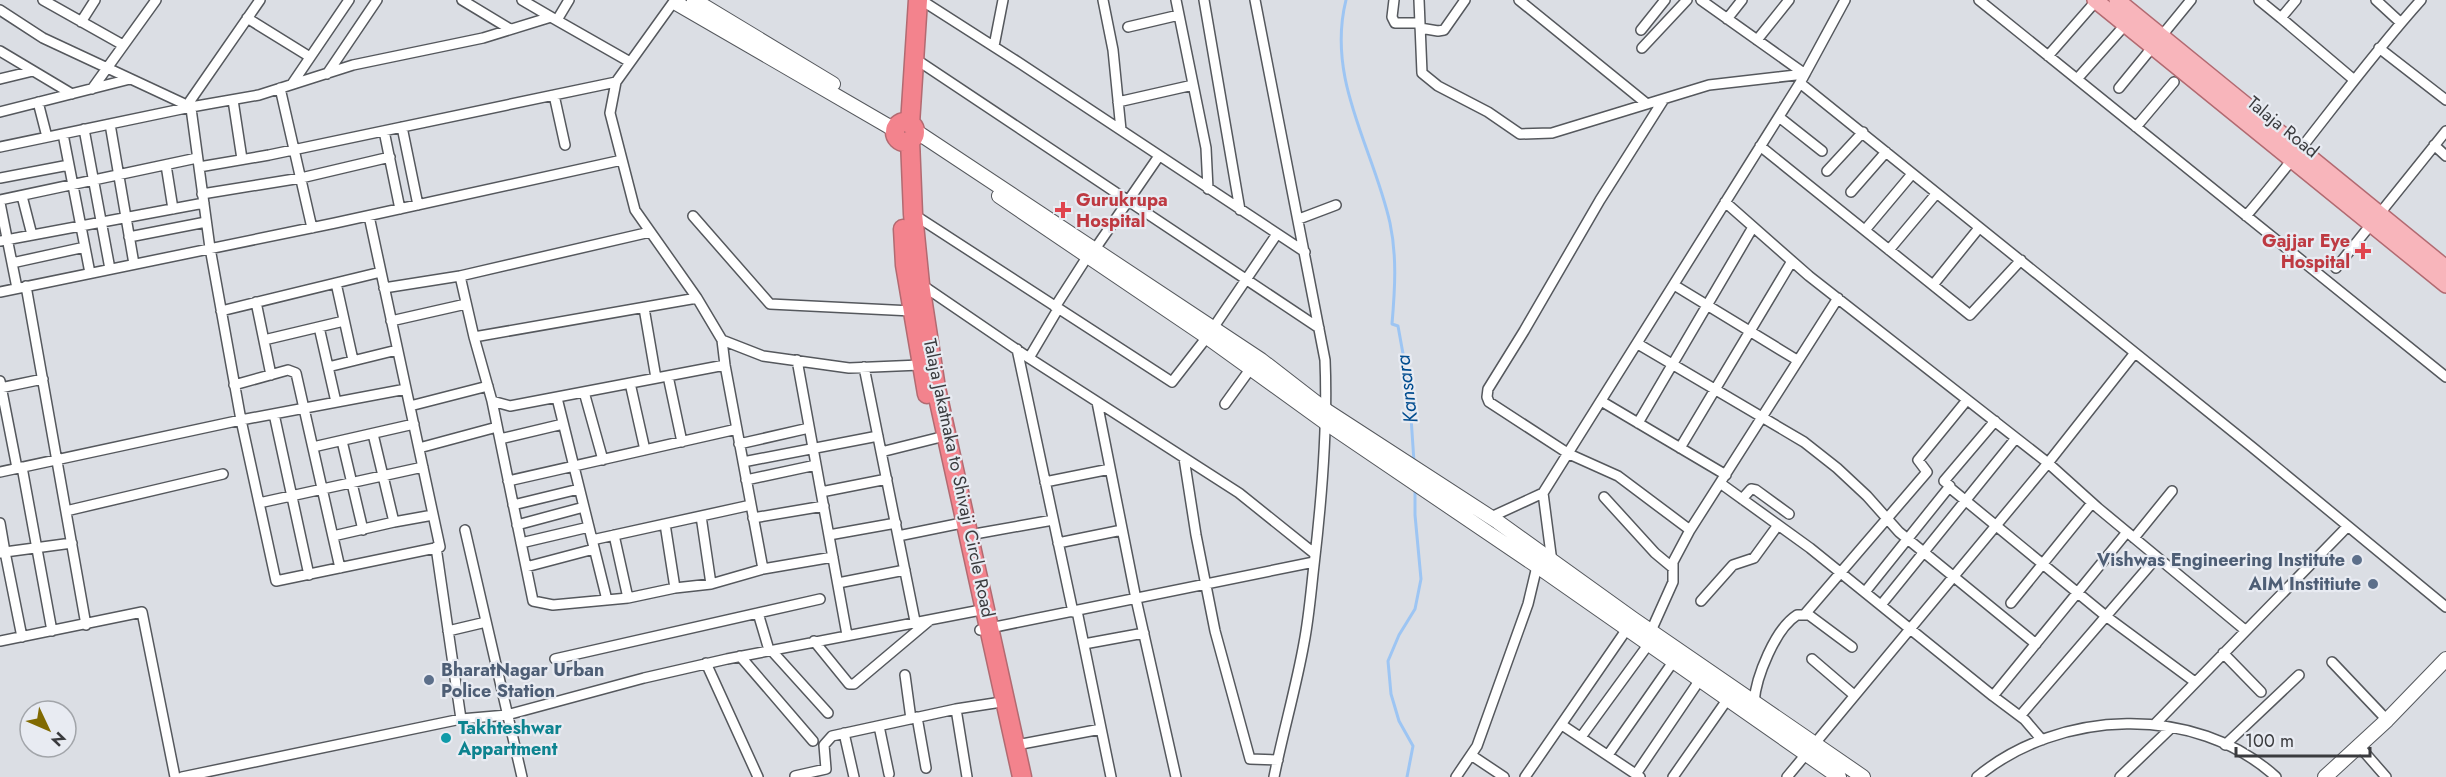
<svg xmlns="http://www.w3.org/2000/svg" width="2446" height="777" font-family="Jost,sans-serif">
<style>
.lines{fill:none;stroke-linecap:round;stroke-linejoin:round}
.stream{stroke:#9dc5f3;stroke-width:3}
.street-casing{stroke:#55585d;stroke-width:12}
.secondary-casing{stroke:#55585d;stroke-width:16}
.primary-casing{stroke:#b26a71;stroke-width:18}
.highway-casing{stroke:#b26a71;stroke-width:21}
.street{stroke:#fff;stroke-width:9}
.secondary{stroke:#fff;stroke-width:14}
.primary{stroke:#f8b5bb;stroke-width:15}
.highway{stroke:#f3838d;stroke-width:18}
.health-dot{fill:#e0444e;stroke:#e8ebf2;stroke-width:2}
.service-dot{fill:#5c6f8a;stroke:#e8ebf2;stroke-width:2}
.culture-dot{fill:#0f9aa8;stroke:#e8ebf2;stroke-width:2}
.labels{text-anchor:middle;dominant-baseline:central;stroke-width:4.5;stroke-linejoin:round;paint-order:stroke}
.street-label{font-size:18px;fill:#3a3b3e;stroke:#e8ebf2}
.health-label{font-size:18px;font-weight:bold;fill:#be3a42;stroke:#e8ebf2;text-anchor:start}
.service-label{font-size:18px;font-weight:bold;fill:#4e5e75;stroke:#e8ebf2;text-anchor:end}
.culture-label{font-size:18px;font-weight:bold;fill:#0d838f;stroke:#e8ebf2;text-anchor:start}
.water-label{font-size:20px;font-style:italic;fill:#004c8f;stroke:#e8ebf2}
</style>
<rect width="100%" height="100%" fill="#dbdee4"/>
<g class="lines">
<path class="stream" d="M1346,0C1326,80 1373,147 1390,223C1397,256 1395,289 1392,324L1398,326L1409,387L1414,462
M1407,777L1413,746L1399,721L1391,694L1388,661L1399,635L1415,609L1421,579L1415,515V489"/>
<defs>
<path id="street" d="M43,0L123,45
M260,0L190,101L210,248L241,420L276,581L440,547L369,216
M462,0L510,29
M522,0L551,17
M921,0L1018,62L1305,252
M1103,0L1113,50L1121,130
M1176,0L1206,148L1208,189
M1204,0L1240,210
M1255,0L1325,360C1328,428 1322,497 1314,565C1311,591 1309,617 1304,643C1296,688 1283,732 1274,777
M1394,0L1392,17L1395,23H1420
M1419,0L1422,73L1438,86L1488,112L1520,134L1552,133L1709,85L1805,74L1701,0
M1519,0L1647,104
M1979,0L2446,377
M2259,0L2281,18L2296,0
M2376,0L2401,23
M672,4L616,82L610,113L635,210L697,298L722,340L763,356L849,368L920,365
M0,10L43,38L191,107L259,95L353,65L483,38L551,17L630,62
M247,18L310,57
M2281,18L2353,79
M1727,19L1742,0
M557,20L569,0
M81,22L95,0
M1128,27L1179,15
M1420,28L1438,31L1444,30L1465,0
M1641,30L1665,0
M1757,40L1789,0
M994,46L1003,0
M1642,48L1687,0
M2379,48L2446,100
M0,51L72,94
M2048,56L2096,1
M914,58L1319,328
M327,74L377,0
M0,79L33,71
M2077,79L2125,25
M1800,83L2252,447L2446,607
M292,84L349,0
M280,88L312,228
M2119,88L2191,0
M92,89L156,0
M554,95L565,145
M1664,99L1600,200L1524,331L1488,389L1487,397L1489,402L1569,454L1618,476L1690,530
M233,100L242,159
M38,102L47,137
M1118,102L1193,85
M0,112L130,79
M1779,117L1822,151
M110,124L134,264
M402,127L418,205
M2136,127L2174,82
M84,129L110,269
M384,131L400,209
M63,134L90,273
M2434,145L2446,156
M1760,146L1970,315L2021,260
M0,147L191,107
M166,165L173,209
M199,167L269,155L616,82
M1827,171L1863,132
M0,178L69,165
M1851,192L1886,152
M202,194L301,178L390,157
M22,196L32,235
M0,200L197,158
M1725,202L1809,276L2048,463L2098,508L2245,630
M0,203L17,288
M913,214L1172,382L1207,337L1277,234
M693,216L770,304L912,311
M2246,216C2307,145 2359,69 2421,0
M1299,219L1336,205
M1865,230L1912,174
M650,232L460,276L474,337L492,401L510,406L725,365
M129,237L206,222
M0,241L204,203
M1095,249L1159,156
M1889,250L1936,194
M12,263L85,247
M2336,268L2446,131
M336,283L353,360
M922,285L1029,358L1239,493L1315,554
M1674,285L1797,360
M1933,285L1979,228
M26,286L86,625
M384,288L460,276
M0,292L335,223L622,160
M256,302L271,375
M1055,307L1089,254
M644,308L656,378
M221,311L381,272
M391,321L466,304
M319,327L336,402
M474,337L697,298
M264,340L344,321
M722,340L725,365L763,569L833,557
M1638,344L1804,442L1837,468L1867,496L1899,532L2036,644
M1017,349L1073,612
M1029,358L1058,309
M797,360L847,635
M328,367L397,350
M864,367L915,621
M668,376L682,442
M0,381L17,468
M630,383L645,450
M234,385L288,370L296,373L340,568
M0,388L43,379
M584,392L603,460
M557,398L607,600
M492,401L533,601L553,605L628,598L675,588L711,584L763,569
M1601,401L1726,475
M1097,402L1136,599L1176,777
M1225,404L1251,368
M410,406L488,386
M274,414L309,575
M1638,423L1753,227
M500,439L563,424
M342,441L363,530
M739,444L809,428
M313,447L414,424
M419,448L497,427
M1680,448L1792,261
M881,452L937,438
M1184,458L1196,535L1215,631L1250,759L1278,760
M743,462L878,436
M22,467L52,631
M0,472L241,420L406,389
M746,480L816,465
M508,481L737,429
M1045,482L1110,469
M1720,483L1810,548L1993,696L2025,720L2042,740
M1949,487L2107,617L2195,682
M821,492L887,479
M1543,493L1552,562
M1604,497L1655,553L1673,568
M1742,499L1751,489L1756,490L1789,514
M259,503L423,467
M513,505L579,489
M66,511L223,474
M701,516L711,584
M1491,517L1543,493L1800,83L1845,0
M753,518L824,506
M394,522L433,515
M0,523L5,552L0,553
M665,524L675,588
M517,525L584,507
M465,530L522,777
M614,535L628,598
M829,535L896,523
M969,535L1053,520
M333,536L394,522L373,434
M898,536L957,524
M2134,538L2172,491
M592,540L751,505
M521,543L589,527
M1058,543L1122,530
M436,547L461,719
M526,567L594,549
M838,583L905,570
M1865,592L1950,486L1944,481L1995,421
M1701,601L1733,565L1754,558L1778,525
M2011,603L2092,503
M1881,605L2016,438
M1077,611L1111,777
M758,613L769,650
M1805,614L1927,472L1918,460L1967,400
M980,630L1314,562
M448,631L486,622
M1651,631L1673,582V562L1690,530L1838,298
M22,637L5,552L72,543
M0,641L142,612L175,777
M814,641L849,684H854L930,620
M1084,644L1144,633
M771,650L828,713
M2223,653L2261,692
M740,656L813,741
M555,659L820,599
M1812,659L1854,695
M2332,662L2387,720
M706,663L758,777
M905,675L911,719
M1993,696L2127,532
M1754,702C1756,677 1775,629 1797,615H1809L1852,647
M956,709L967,777
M2020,716L2157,557
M917,717L926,768
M1562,725L1640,777
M2154,725L2347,527
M879,726L889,774
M844,733L854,777
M1581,737L1648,645
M1016,745L1101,729
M2225,745L2299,675
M2359,746L2386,777
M1471,755L1504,777
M1608,755L1673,662
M1636,774L1699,681
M795,776L826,769L824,745L832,736L956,709L995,703
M182,777L461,719L507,715L644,678L727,659L986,609
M1456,777L1477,746L1528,604L1538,562
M1525,777L1629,626
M1673,777L1727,700
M1787,777L2048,463L2134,354
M1977,777C2059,709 2195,703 2276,777
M2120,777L2171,728"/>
<path id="secondary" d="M694,0L833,84
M676,3L895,130
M914,130L1261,360L1327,411L1498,522L1633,619L1863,777
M999,196L1207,337L1329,425L1537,566L1839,777
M2325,777L2387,720L2446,659"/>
<path id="primary" d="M2095,0L2446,285
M2117,0L2446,268"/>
<path id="highway" d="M895 132a10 10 0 1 1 20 0a10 10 0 1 1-20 0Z
M910,124L918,0
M910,140L913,214L920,284L936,388L1022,777
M903,229L905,265L927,394"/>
</defs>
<use href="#street" class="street-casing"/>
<use href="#secondary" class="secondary-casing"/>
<use href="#primary" class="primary-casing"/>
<use href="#highway" class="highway-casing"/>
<use href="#street" class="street"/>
<use href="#secondary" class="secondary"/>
<use href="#primary" class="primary"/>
<use href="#highway" class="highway"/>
</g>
<g class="health-dot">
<path d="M1060 201h6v6h6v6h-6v6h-6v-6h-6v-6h6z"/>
<path d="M2360 242h6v6h6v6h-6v6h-6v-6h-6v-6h6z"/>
</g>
<g class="service-dot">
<circle cx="2357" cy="560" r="6"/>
<circle cx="2373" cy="584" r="6"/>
<circle cx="429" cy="680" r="6"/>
</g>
<circle class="culture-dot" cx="446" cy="738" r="6"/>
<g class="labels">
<g class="street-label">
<text transform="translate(2283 127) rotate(39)">Talaja Road</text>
<text transform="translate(959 478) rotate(78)">Talaja Jakatnaka to Shivaji Circle Road</text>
</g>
<g class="health-label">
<text x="1076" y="200">Gurukrupa<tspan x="1076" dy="21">Hospital</tspan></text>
<text x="2350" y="241" text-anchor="end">Gajjar Eye<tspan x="2350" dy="21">Hospital</tspan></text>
</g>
<g class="service-label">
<text x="2345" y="560">Vishwas Engineering Institute</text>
<text x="2361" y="584">AIM Institiute</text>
<text x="441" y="670" text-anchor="start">BharatNagar Urban<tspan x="441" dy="21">Police Station</tspan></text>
</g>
<g class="culture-label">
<text x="458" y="728">Takhteshwar<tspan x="458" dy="21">Appartment</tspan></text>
</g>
<g class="water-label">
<text transform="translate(1407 389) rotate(-97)">Kansara</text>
</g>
</g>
<g transform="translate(48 729) rotate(134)"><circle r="28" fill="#e8ebf2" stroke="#a2a5aa" stroke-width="1.5"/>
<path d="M0-4.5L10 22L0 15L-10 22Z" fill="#816a02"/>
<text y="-9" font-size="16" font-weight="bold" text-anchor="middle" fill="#3a3b3e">N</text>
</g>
<path d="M2236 747v9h134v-9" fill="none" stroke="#3a3b3e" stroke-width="3"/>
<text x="2245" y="747" font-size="18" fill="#3a3b3e" stroke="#e8ebf2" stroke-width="4.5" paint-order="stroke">100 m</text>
</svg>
